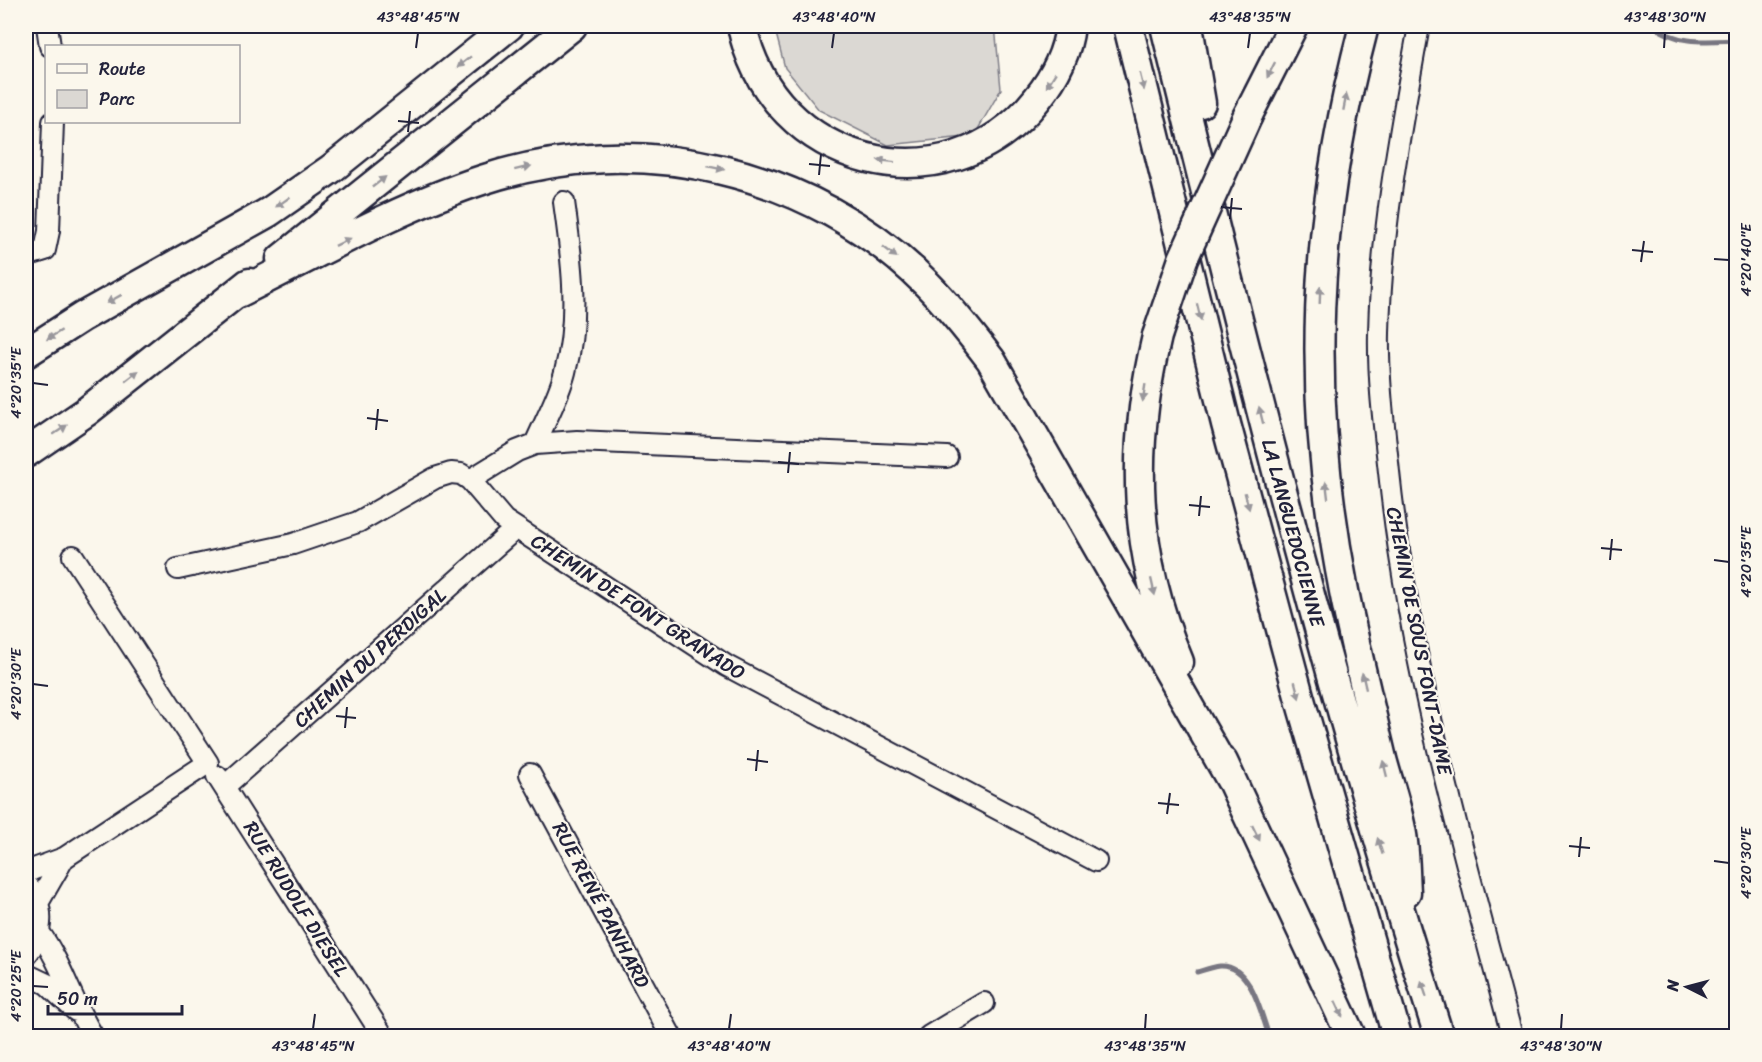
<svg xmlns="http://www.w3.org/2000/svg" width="1762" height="1062" font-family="Sriracha,sans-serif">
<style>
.green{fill:#dbd8d3;stroke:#7e7d87;stroke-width:1.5}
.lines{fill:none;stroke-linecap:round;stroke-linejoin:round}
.stream{stroke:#787681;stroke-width:5}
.minor-casing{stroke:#22223b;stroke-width:24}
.highway-casing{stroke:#22223b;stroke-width:33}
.minor{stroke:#fbf7ec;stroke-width:20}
.highway{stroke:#fbf7ec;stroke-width:28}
.highway-bridge-casing{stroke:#22223b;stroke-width:33;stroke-linecap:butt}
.highway-bridge{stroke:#fbf7ec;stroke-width:28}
.oneway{fill:#99979c}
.ticks{fill:none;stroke:#22223b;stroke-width:2}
.labels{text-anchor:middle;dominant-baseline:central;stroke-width:4.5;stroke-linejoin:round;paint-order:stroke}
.street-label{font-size:20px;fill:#22223b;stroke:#fbf7ec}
.neatline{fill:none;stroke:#22223b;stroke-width:2}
.ticks-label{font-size:15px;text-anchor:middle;fill:#22223b}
</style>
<rect width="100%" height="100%" fill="#fbf7ec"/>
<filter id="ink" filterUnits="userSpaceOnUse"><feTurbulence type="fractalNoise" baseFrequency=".0167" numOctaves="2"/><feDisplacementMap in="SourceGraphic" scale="12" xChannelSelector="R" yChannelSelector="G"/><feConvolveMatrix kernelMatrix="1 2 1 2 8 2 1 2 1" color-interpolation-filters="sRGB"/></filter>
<g filter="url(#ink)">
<path class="green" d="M774,26H995L1001,89L974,136L888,145L819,110L785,68Z"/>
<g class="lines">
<path class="stream" d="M1654,26C1678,45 1707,41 1736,40
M1197,972C1204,970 1212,967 1220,966C1251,964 1261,1014 1269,1036"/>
<defs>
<path id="minor" d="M47,26L50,46
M1419,26C1401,127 1381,229 1379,333C1378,379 1384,426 1389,472C1409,664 1463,850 1512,1036
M26,256L45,250L49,231L53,122
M535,444C545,421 559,396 565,372C580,316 572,259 564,202
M470,480L517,451L535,444L577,441L947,457
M178,569L293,544L358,522L435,478L451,473L461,474L470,480L504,520L727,666L1096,861
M530,774L671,1036
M217,776L383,1036
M225,786L515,529
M26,872L64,858L208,763L73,556
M26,884C46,905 44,934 26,955
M38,903L64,858
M39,932C63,965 72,1003 93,1036
M26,974L47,984L76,1011
M929,1036L984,1003"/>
<path id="highway" d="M742,26C771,166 947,213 1037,99C1054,78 1067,53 1070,26
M1128,26L1226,424L1299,696L1397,1036
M1165,26C1248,365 1333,703 1439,1036
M1188,26L1201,103
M1364,26C1313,220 1305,393 1344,591C1355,647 1369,703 1382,759C1389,786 1400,814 1403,842C1405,859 1405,875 1406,892
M1248,115L1293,26
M281,259L572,26
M234,295C315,255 399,207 485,179C638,129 813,169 927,284C950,307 971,334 991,360L1231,780
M1157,336C1130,450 1133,553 1179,662
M26,353L82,317L269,212L331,169L509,26
M26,453L86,412L249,283
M1223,762L1351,1036"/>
</defs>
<use href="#minor" class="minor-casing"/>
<use href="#highway" class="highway-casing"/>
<use href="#minor" class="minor"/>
<use href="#highway" class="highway"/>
<defs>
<path id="highway-bridge" d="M1157,336L1183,259L1248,115"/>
</defs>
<use href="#highway-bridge" class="highway-bridge-casing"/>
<use href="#highway-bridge" class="highway-bridge"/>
</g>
<defs><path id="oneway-solid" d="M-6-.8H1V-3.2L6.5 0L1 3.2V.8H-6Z" transform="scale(1.5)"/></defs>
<g class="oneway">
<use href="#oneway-solid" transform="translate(464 62) rotate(141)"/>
<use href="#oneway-solid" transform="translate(1271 70) rotate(117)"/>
<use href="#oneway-solid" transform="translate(1051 80) rotate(122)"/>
<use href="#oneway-solid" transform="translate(1142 82) rotate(76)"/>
<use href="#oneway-solid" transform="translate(1345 102) rotate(-79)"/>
<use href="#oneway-solid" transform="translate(886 161) rotate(-173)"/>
<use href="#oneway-solid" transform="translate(523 168) rotate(-14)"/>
<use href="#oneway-solid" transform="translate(716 168) rotate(12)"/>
<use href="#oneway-solid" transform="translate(379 182) rotate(-38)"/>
<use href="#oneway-solid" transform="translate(283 202) rotate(145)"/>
<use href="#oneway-solid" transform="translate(343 242) rotate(-26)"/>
<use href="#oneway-solid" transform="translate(890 252) rotate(38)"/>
<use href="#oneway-solid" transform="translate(1320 295) rotate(-88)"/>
<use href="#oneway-solid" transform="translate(114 299) rotate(151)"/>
<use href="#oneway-solid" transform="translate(1199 312) rotate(76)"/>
<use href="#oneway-solid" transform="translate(54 335) rotate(148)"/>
<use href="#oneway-solid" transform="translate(132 376) rotate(-38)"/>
<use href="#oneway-solid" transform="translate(1144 393) rotate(99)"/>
<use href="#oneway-solid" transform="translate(1261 415) rotate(-104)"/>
<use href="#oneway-solid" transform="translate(60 430) rotate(-34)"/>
<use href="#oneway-solid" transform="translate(1327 490) rotate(-97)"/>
<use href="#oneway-solid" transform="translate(1247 501) rotate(75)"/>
<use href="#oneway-solid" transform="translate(1153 587) rotate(77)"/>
<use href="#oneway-solid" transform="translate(1364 681) rotate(-103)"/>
<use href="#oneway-solid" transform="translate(1297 690) rotate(75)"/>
<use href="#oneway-solid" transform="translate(1385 769) rotate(-104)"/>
<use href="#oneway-solid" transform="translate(1256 833) rotate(64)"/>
<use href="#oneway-solid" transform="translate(1380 846) rotate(-107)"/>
<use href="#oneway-solid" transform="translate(1424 989) rotate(-108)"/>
<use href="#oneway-solid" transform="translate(1339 1009) rotate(65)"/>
</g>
</g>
<path class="ticks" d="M416,48L418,33M832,48L834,33M1248,48L1250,33M1664,48L1665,33M398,121L419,123M408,132L410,111M809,164L830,166M819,175L821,154M1221,207L1242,209M1230,219L1232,198M1632,250L1653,252M1714,259L1729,260M1641,262L1644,241M33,383L48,385M367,418L388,421M376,430L378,409M778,462L799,464M788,473L790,452M1189,505L1210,507M1199,516L1201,496M1601,548L1622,550M1610,560L1612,539M1714,560L1729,562M33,684L48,686M336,716L356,718M345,728L347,707M747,759L768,762M756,771L758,750M1158,803L1179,805M1167,814L1170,793M1569,846L1590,848M1579,857L1581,837M1714,861L1729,863M33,986L48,987M313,1029L315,1014M729,1029L731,1014M1145,1029L1146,1014M1561,1029L1562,1014"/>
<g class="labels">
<g class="street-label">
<text transform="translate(1293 533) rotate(75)">LA LANGUEDOCIENNE</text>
<text transform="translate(638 607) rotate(33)">CHEMIN DE FONT GRANADO</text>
<text transform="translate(1419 641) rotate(79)">CHEMIN DE SOUS FONT-DAME</text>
<text transform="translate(370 658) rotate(-42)">CHEMIN DU PERDIGAL</text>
<text transform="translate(296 899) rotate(58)">RUE RUDOLF DIESEL</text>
<text transform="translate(601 905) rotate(62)">RUE RENÉ PANHARD</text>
</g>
</g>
<rect width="1762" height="1062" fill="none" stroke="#fbf7ec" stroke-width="66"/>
<rect x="45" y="45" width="195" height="78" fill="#fbf7ec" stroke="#a4a2a5" stroke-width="1.5"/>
<rect x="57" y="64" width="30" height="9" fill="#fbf7ec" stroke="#a4a2a5" stroke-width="1.5"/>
<text x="99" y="75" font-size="18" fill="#22223b">Route</text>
<rect x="57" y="90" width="30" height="18" fill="#dbd8d3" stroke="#a4a2a5" stroke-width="1.5"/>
<text x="99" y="105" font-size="18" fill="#22223b">Parc</text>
<g transform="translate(1687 987) rotate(276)" stroke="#fbf7ec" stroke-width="4.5" paint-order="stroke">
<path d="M0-4.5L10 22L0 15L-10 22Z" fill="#22223b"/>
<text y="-9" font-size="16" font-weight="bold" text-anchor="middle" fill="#22223b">N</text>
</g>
<path d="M48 1005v9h134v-9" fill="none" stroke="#22223b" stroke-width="3"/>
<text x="57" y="1005" font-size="18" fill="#22223b" stroke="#fbf7ec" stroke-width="4.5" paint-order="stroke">50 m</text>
<rect x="33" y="33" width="1696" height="996" class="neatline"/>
<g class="ticks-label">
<text x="418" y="22">43°48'45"N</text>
<text x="834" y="22">43°48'40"N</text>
<text x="1250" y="22">43°48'35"N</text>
<text x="1665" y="22">43°48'30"N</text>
<text transform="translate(1746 260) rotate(-90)" y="5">4°20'40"E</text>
<text transform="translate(16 383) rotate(-90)" y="5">4°20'35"E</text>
<text transform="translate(1746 562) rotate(-90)" y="5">4°20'35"E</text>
<text transform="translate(16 684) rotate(-90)" y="5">4°20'30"E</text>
<text transform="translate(1746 863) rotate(-90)" y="5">4°20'30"E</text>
<text transform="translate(16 986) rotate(-90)" y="5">4°20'25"E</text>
<text x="313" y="1051">43°48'45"N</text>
<text x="729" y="1051">43°48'40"N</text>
<text x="1145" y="1051">43°48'35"N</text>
<text x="1561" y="1051">43°48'30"N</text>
</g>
</svg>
